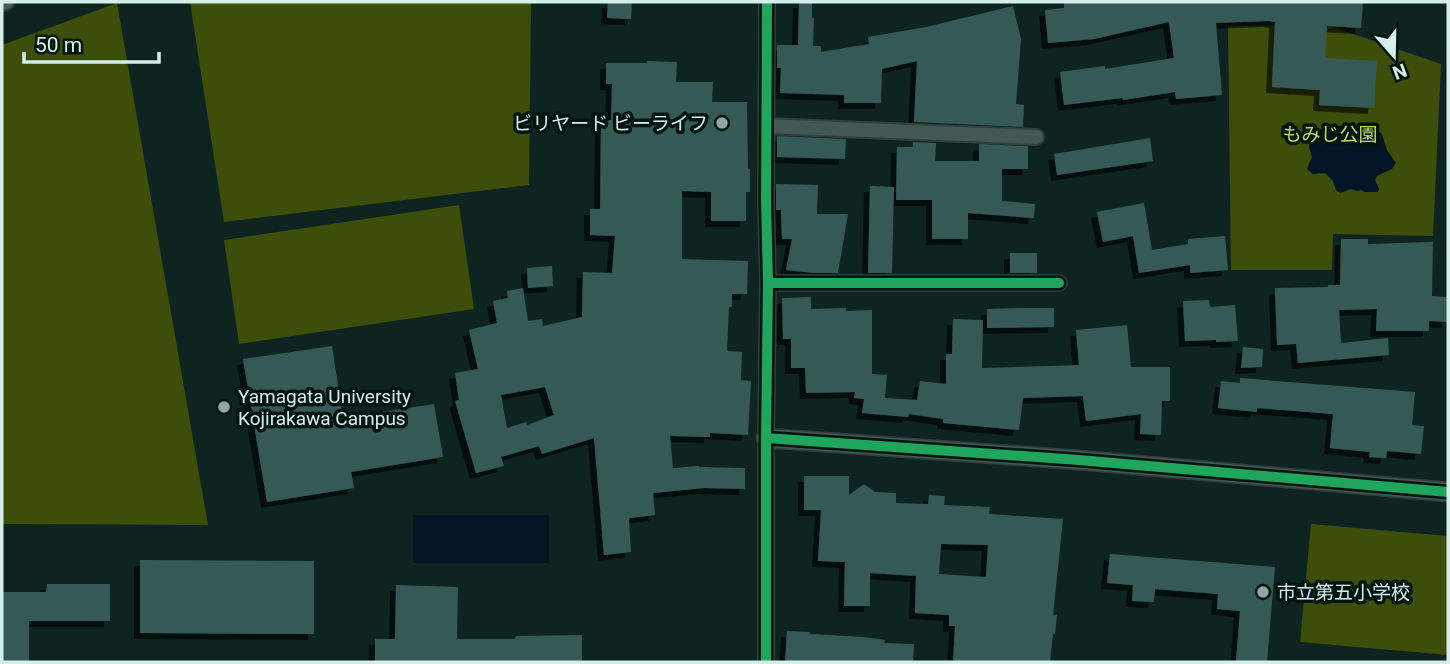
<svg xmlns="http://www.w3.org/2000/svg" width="1450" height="664" font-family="Roboto,'Noto Sans JP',sans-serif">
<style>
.green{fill:#3d4e0a}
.water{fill:#011524}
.building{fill:#365a55;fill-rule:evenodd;filter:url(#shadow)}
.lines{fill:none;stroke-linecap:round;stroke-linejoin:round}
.minor-casing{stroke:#2e3f3c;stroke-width:18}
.tertiary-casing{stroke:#2e3f3c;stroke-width:21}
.minor{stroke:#435753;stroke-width:14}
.tertiary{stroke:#435753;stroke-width:18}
.cycleway-casing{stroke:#011410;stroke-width:15}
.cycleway{stroke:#20a55d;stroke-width:10}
.poi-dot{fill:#8ea8a3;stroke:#011410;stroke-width:2.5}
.labels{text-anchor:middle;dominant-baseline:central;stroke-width:7;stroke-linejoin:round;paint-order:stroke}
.poi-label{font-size:19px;fill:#d4efe9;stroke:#011410;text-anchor:start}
.park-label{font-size:19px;fill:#c0da68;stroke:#011410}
</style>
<defs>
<filter id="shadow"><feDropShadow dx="-6" dy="6" stdDeviation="0" flood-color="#0009"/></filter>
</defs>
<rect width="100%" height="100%" fill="#0d2421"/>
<path class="green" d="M190,2H531L529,185L224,222Z
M117,3L208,525L2,524V45Z
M1327,25L1441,64L1433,236L1333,234L1332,270H1231L1228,26Z
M459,205L474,309L239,344L224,240Z
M1311,524L1448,536V655L1300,642Z"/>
<path class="water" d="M1327,127C1344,125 1368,124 1382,134L1387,150L1396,163L1392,169L1377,176L1375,180L1379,189L1378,192H1365L1361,190L1357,191L1351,189L1340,193L1336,190L1333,181L1325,173L1313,174L1307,169L1312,157L1309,147L1311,138L1317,132Z
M413,515H549V563H413Z"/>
<path class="building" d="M608,2H632L631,19L607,18Z
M799,2H812V18H814L813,46H821V52L869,44L868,37L926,27L1013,6L1021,39L1016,104L1024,105L1023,127L914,122L917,61L882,69L881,103H844V95L780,93L781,68H777V45H798Z
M1064,2H1363L1361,28L1327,26L1325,58L1377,61L1374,108L1319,105L1320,90L1272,87L1275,22L1269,21L1216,23L1222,95L1176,99L1175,92L1123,100L1122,98L1064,105L1060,72L1105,66V69L1174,58L1169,22L1094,39L1048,43L1045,10L1064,8Z
M647,61L677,62L676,82H713L712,102H747L748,169H750V192H746V221H711V192L682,191V259L748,261L747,294H732V307H729L727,351L742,352L741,380L751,381L748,435L710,433V437L670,436L673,468L699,466V467L745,468V489L704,488L653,493L655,515L630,518L629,520L631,552L604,555L594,438L542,454L539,446L501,457L504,466L476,473L455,401L459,400L455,373L478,369L469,330L497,323L493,301L508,298L507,291L523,288L528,321L542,319L543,326L582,317L583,272L612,273L615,236L590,235V209H600L601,120H611L612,84H606V63H647ZM545,387L554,415L527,425L526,422L507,428L501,395Z
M777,136L846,139L845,159L777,157Z
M1150,138L1153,161L1057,175L1054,154Z
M913,142L936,143L935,161H979V144L1028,146V169H1002V201L1035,204L1034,218L968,213V239H932V200H896L897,147H913Z
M776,184L818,185L817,214H848L838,273H813L786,270L792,239H782L781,210H776Z
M870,186L894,187L892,273H868Z
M1144,203L1152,250L1188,244V239L1225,236L1228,270L1190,273V265L1139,273L1133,236L1103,242L1097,212Z
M1341,239H1368V244L1433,242L1432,296L1448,297V322L1429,321V331H1376L1377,309L1339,310L1341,343L1388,338L1389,355L1298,363L1296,344L1277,345L1275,288L1328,287V285H1340Z
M1010,253H1037V273H1010Z
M552,266L553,286L528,288L527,268Z
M811,297V309L846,308V311L872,310V374L887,375L885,398L917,400L920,381L946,384V354H952L953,319L983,320L982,368L1079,365L1076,330L1127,325L1131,367H1170V401H1162L1161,435L1140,434L1141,414L1086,421L1083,396L1023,398L1019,430L943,423V419L909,414L908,417L862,413L864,399L854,398L855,392L806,393L805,368H791V339H783L782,298Z
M1209,300L1210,307L1235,305L1238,341L1216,342V340L1185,341L1183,301Z
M1019,308H1054V327L987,328V309Z
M332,346L343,418L434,404L443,457L351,472L354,488L267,502L243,359Z
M1243,347L1263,349L1262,367L1241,368Z
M1240,378L1415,392L1412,425L1424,426L1421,454L1387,451L1386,458L1369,457L1370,452L1330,448L1333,414L1257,408V412L1218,408L1221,381L1240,383Z
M804,476H849V495L864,484L875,492L896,493V503L928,504L929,495L945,496L944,505L990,507L989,514L1063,519L1053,615H1057L1055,634H1053L1050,662H953L955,626H949V615L915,613L916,576L870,573V606H844L845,562L818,561L821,510H804ZM941,544L988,545L986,577L939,574Z
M1110,554L1275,567L1267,662H1236L1240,611L1217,609L1218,594L1155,589L1154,602L1132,601L1133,585L1107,583Z
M140,560L314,561V634L140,633Z
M47,584H110V621H29V662H2V592H46Z
M396,585L458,587L457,639H515L516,636L582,635V662H375V639H395Z
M787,631L810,632V634L863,637L885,640L884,643L914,644L913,662H785Z"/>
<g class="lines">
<defs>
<path id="minor" d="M2,3L6,2
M767,126L1036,137
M768,283H1059
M766,662V438L768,283L766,200L767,2"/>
<path id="tertiary" d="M766,438L1079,460L1448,492"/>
</defs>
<use href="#minor" class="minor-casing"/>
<use href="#tertiary" class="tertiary-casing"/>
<use href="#minor" class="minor"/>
<use href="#tertiary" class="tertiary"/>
<defs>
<path id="cycleway" d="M768,283H1059
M766,438L1079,460L1448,492
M766,662V438L768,283L766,200L767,2"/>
</defs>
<use href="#cycleway" class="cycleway-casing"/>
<use href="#cycleway" class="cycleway"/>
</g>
<g class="poi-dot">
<circle cx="722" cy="123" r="7"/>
<circle cx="224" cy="407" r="7"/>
<circle cx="1263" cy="592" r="7"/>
</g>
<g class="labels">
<g class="poi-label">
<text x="708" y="123" text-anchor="end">ビリヤード ビーライフ</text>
<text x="238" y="396">Yamagata University<tspan x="238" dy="22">Kojirakawa Campus</tspan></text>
<text x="1277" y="592">市立第五小学校</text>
</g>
<g class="park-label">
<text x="1330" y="134">もみじ公園</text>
</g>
</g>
<rect width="1450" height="664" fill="none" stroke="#d4efe9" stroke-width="7"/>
<g transform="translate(1394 56) rotate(160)" stroke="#011410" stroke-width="5" paint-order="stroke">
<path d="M0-5L12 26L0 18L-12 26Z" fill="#d4efe9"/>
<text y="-10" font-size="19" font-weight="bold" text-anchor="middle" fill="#d4efe9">N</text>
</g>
<path d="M24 52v10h135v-10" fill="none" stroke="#d4efe9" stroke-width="3.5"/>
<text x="35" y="52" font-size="21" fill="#d4efe9" stroke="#011410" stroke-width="5" paint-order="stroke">50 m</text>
</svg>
